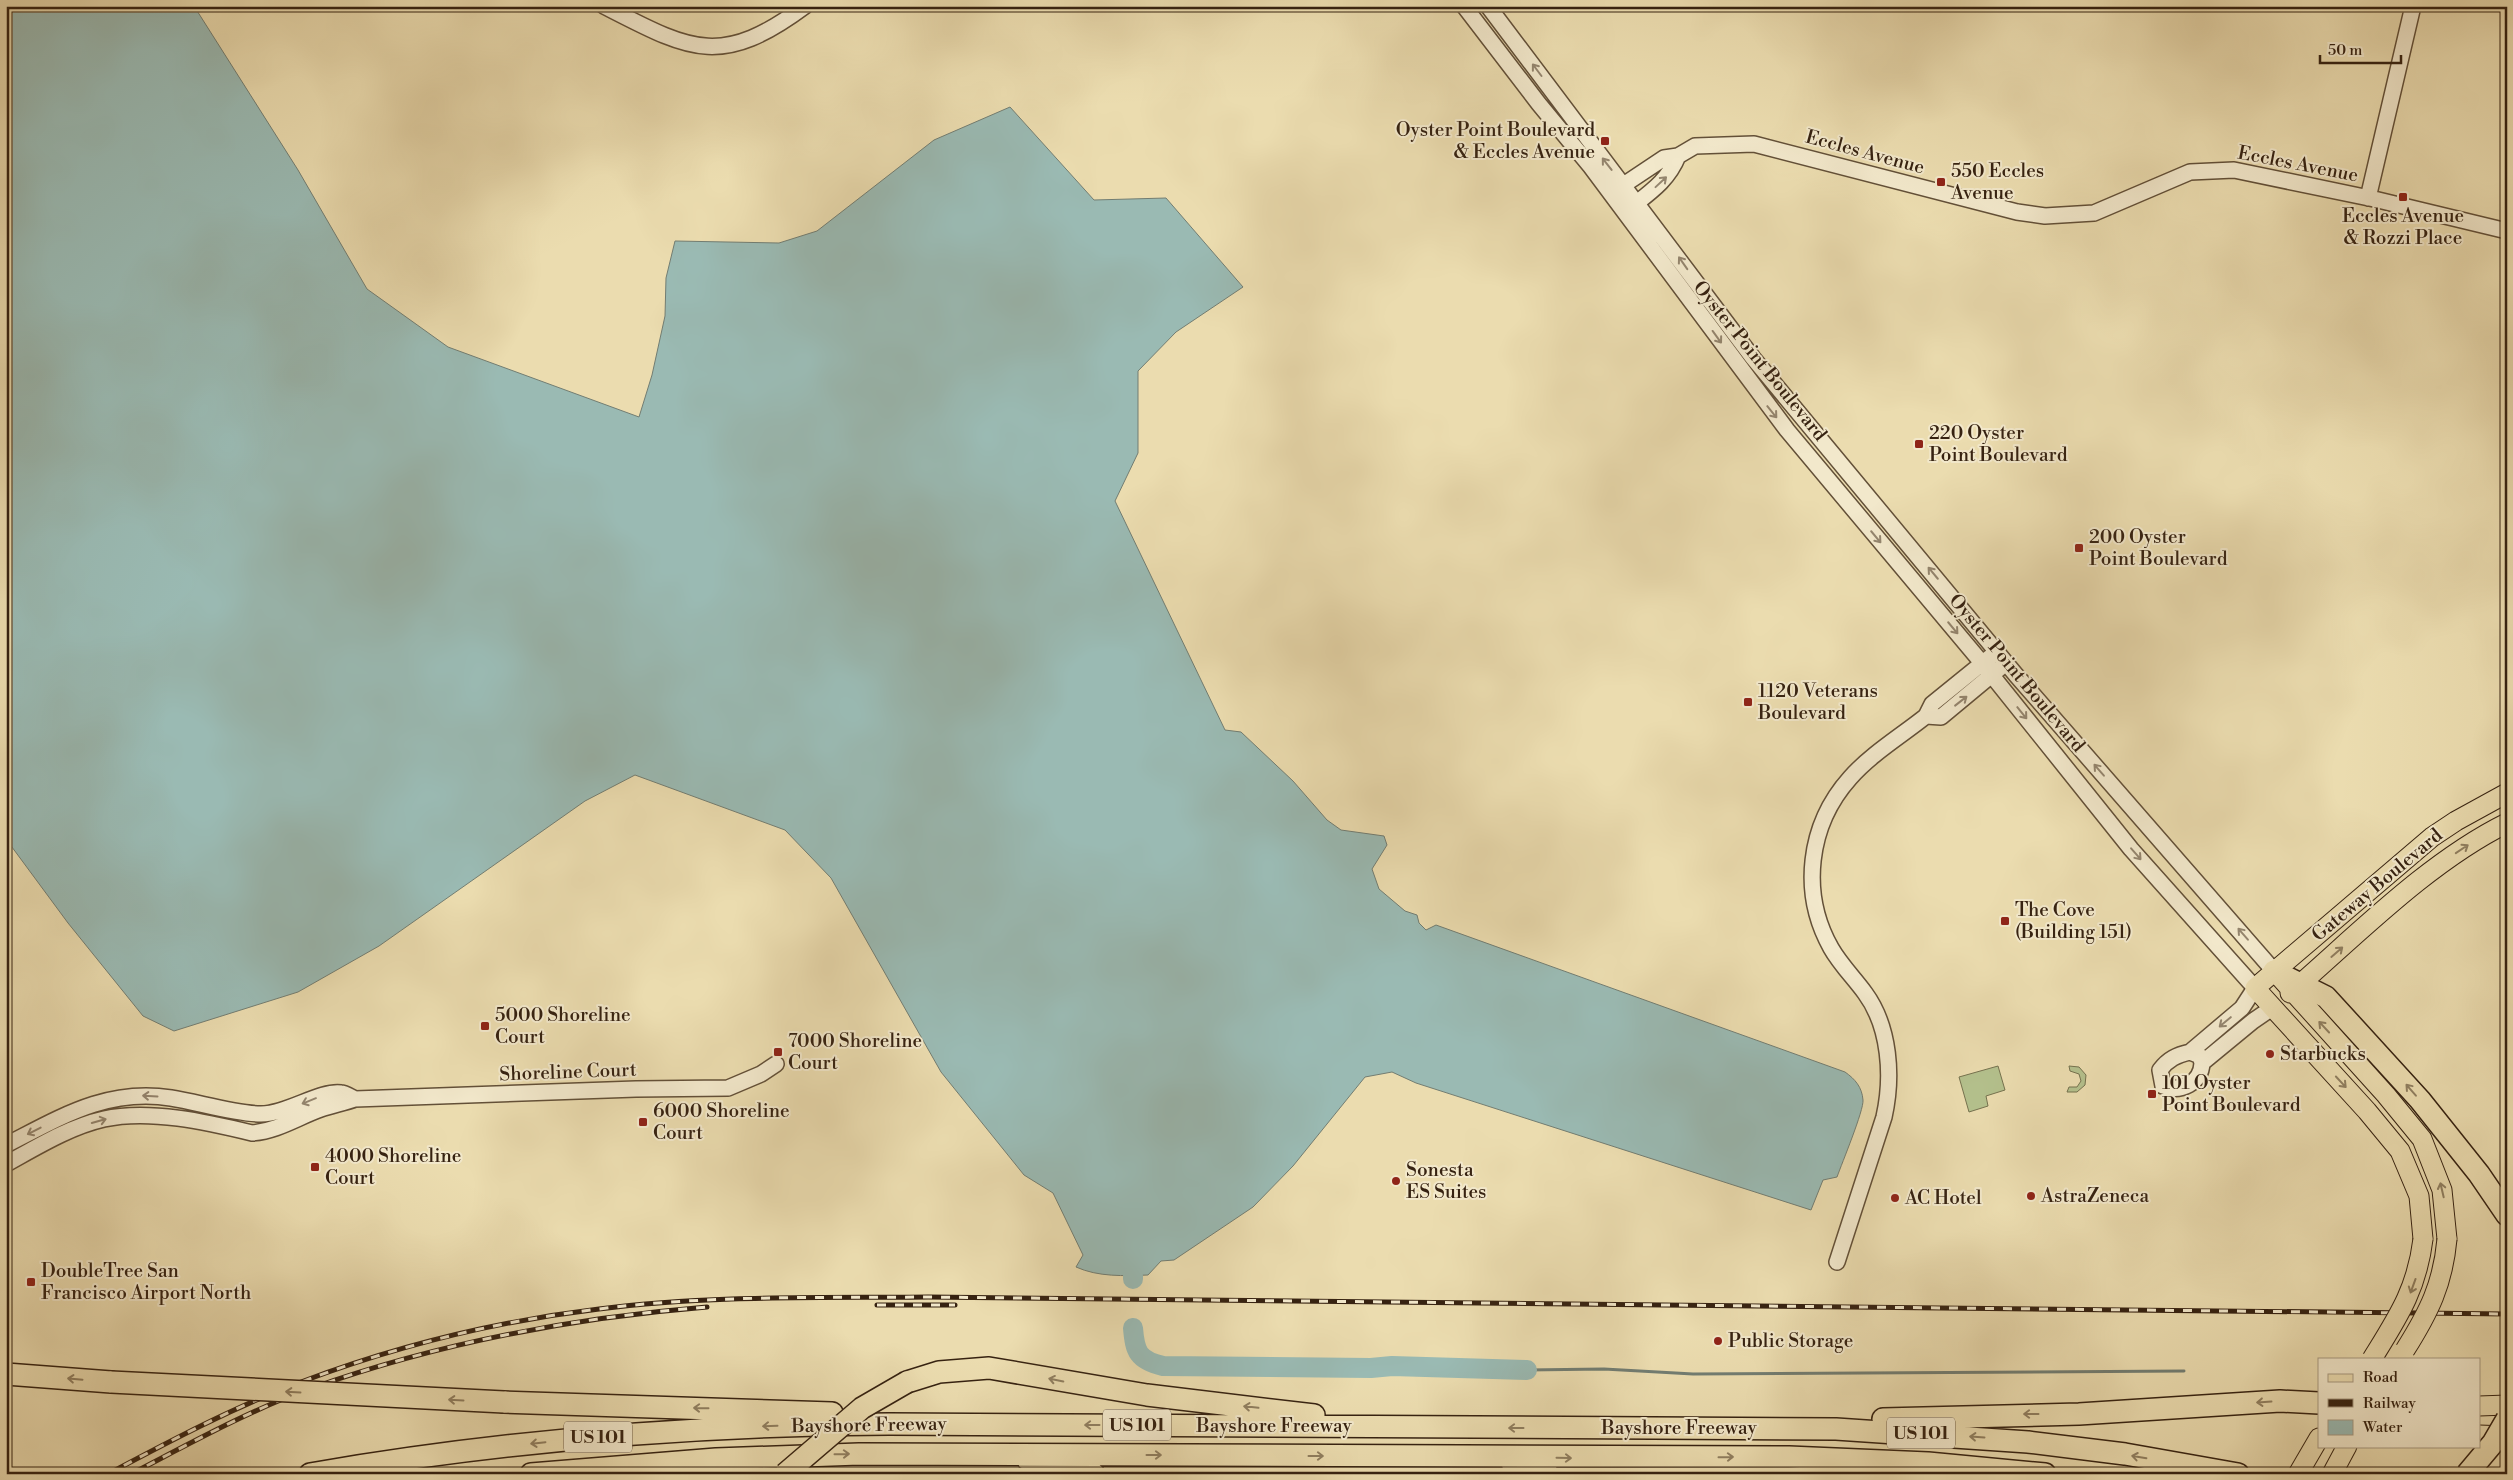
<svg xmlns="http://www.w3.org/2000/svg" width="2513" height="1480" font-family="'Libre Bodoni',serif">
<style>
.green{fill:#b4c18d;stroke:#75724f}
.water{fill:#9abab3;stroke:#727d72}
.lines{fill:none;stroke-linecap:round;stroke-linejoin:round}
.stream{stroke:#727d72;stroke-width:3}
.river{stroke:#9abab3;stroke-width:20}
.minor-casing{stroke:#635038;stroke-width:18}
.major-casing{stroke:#362211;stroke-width:21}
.highway-casing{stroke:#362211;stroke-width:24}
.minor{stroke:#f2e8cb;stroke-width:15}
.major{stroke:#ebdcaf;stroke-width:19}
.highway{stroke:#ebdcaf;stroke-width:21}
.rail-casing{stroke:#362211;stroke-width:5}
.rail{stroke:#f2e8cb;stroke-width:3;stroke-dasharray:9;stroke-linecap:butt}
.major-bridge-casing{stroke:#362211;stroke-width:21;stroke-linecap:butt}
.highway-bridge-casing{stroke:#362211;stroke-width:24;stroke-linecap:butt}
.major-bridge{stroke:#ebdcaf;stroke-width:19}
.highway-bridge{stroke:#ebdcaf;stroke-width:21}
.oneway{stroke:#94856e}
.oneway2{stroke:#907f60}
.poi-dot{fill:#8f2418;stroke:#f2e8cb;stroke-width:2}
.labels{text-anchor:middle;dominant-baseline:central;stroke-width:4;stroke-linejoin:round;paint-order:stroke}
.shield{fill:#f2e8cb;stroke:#6e5d49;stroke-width:1}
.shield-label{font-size:18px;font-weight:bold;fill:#362211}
.poi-label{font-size:19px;fill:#362211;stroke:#f2e8cb;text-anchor:start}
.street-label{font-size:19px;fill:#362211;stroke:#f2e8cb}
</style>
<rect width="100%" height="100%" fill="#ebdcaf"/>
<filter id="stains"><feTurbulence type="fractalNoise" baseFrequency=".004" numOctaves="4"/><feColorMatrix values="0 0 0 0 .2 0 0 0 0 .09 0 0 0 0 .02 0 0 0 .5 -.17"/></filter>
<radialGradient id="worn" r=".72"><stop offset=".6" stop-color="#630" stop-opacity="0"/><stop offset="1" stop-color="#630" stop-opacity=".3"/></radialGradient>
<path class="green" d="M1998,1066L2005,1090L1986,1096L1988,1106L1969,1112L1959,1077Z
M2069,1066L2079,1067L2086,1075L2085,1085L2077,1092H2067L2069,1087H2077L2081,1081L2079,1074L2070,1071Z"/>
<path class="water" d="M6,6H194L298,170L367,289L448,347L639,417L652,375L665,316L666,278L675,241L779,243L817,231L934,140L1010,107L1094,200L1166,198L1243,287L1176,332L1138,371V453L1115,501L1225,730L1241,732L1293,781L1327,820L1341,830L1384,836L1387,845L1372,869L1379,889L1405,911L1417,915L1419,923L1426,930L1436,925L1845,1072C1855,1079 1862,1087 1863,1100C1864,1110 1842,1163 1837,1177L1823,1180L1811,1210L1416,1083L1392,1072L1365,1077L1293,1166L1253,1207L1174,1260L1161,1261L1148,1275C1124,1276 1098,1277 1076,1267L1083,1255L1053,1193L1024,1175L941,1072L831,878L785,830L635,775L585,801L379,946L298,992L174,1031L143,1016L68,923L6,839Z"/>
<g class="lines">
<path class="stream" d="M1527,1370L1604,1369L1693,1374L2184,1371"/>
<path class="river" d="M1133,1279V1276
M1133,1328C1135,1352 1138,1360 1163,1366L1371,1368L1392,1366L1527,1370"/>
<defs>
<path id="minor" d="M604,6C690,50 720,69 805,6
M1464,6L1539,104L1591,167L1787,430L1982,663L2131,849L2255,988L2242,1008L2190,1052C2177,1055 2168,1059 2160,1070L2163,1086C2181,1093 2201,1083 2202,1063L2200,1056L2190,1052
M1488,6L1753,358L2016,675L2274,971
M1616,190L1664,158L1678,156L1695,146L1754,144L2017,212L2045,216L2094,213L2190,172L2234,170L2374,199L2507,231
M2368,198L2413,6
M1629,209C1649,193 1668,181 1678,156
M1926,716L1941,717L2000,668
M2202,1063L2253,1021L2272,1008
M6,1145C61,1117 107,1088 171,1098C197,1102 236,1114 261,1114C287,1114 320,1090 341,1093C345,1093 351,1097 355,1099
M6,1164C37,1147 69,1127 104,1119C149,1109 207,1122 252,1133C278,1131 298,1117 321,1109C332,1105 344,1103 355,1099L636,1089L728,1088L761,1074L776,1064
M1837,1262L1884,1117C1893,1077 1890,1027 1865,993C1854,978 1840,964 1831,948C1800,893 1808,825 1850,778C1871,754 1901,736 1926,716L1932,704L1990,657"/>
<path id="major" d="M2277,974L2386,1095L2422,1139L2442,1190L2447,1239
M2290,993C2357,935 2428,862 2507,823
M2423,1239L2419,1196L2400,1151L2367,1111L2255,988L2432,837L2456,821L2507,793
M2479,1406L2507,1405
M2479,1435L2507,1436
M2298,1474L2319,1438
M2332,1474L2347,1446"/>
<path id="highway" d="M2274,971L2326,997L2420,1100L2479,1174L2507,1215
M6,1374L111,1382
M907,1382L939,1372L989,1368L1147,1395L1314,1415
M504,1402L832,1413
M1883,1419L2079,1414L2280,1401L2319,1403
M1027,1459L1055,1470L1094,1474
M1512,1463L1538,1473L1548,1474
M310,1474C501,1441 695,1425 889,1424L1836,1429L2028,1442L2125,1454L2238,1474
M531,1474L716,1459L859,1454L1789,1457L1928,1463L2045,1474"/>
</defs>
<use href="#minor" class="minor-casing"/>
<use href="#major" class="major-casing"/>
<use href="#highway" class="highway-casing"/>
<use href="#minor" class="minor"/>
<use href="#major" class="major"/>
<use href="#highway" class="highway"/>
<defs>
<path id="rail" d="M877,1305H955
M108,1474C170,1441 234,1407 301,1382C396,1346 498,1321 599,1309C708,1295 818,1298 928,1297L2507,1314
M131,1474C189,1444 248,1411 309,1389C438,1343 571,1318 707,1307"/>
</defs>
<use href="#rail" class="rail-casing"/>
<use href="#rail" class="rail"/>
<defs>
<path id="major-bridge" d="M2405,1350C2429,1312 2443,1284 2447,1239
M2372,1359C2398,1317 2417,1289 2423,1239"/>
<path id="highway-bridge" d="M111,1382L504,1402
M785,1474L862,1408L907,1382
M2467,1474L2493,1443L2507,1419"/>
</defs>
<use href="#major-bridge" class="major-bridge-casing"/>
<use href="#highway-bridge" class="highway-bridge-casing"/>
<use href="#major-bridge" class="major-bridge"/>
<use href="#highway-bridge" class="highway-bridge"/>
</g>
<defs><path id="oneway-shaft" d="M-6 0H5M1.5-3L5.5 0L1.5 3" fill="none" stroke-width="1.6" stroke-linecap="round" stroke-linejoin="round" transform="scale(1.25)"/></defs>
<g class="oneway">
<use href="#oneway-shaft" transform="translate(1537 70) rotate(-127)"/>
<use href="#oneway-shaft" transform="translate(1607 164) rotate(-128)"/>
<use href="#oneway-shaft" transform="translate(1661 182) rotate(-43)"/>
<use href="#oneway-shaft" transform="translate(1683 263) rotate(-125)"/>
<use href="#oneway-shaft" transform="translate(1717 337) rotate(54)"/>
<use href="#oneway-shaft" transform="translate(1772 412) rotate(51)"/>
<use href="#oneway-shaft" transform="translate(1876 537) rotate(50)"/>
<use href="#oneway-shaft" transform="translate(1933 573) rotate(-130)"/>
<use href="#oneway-shaft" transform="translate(1953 628) rotate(50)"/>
<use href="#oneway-shaft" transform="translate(1961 701) rotate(-38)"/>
<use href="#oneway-shaft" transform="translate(2022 713) rotate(51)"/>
<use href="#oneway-shaft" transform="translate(2099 770) rotate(-131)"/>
<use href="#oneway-shaft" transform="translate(2136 854) rotate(49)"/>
<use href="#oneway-shaft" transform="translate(2243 934) rotate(-131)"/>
<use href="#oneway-shaft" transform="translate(2225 1022) rotate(140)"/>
<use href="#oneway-shaft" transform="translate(150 1096) rotate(-177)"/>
<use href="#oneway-shaft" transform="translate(309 1101) rotate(158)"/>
<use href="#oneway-shaft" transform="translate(99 1121) rotate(-16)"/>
<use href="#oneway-shaft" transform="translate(34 1131) rotate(153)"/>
</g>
<g class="oneway2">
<use href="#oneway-shaft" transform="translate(2462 849) rotate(-34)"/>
<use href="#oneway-shaft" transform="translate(2337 952) rotate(-41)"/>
<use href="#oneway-shaft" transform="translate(2324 1027) rotate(-133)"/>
<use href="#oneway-shaft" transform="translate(2341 1082) rotate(47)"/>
<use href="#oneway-shaft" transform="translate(2411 1090) rotate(-131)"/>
<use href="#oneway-shaft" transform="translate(2442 1190) rotate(-103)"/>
<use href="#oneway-shaft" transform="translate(2413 1286) rotate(110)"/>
<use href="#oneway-shaft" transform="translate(75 1379) rotate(-175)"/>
<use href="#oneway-shaft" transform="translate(1056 1380) rotate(-168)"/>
<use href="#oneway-shaft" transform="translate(293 1392) rotate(-177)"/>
<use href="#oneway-shaft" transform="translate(456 1400) rotate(-177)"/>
<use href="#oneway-shaft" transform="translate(2264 1402) rotate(176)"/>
<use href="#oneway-shaft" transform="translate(1251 1407) rotate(-174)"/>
<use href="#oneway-shaft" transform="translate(701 1408) rotate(-179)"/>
<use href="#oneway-shaft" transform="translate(2031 1414) rotate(180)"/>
<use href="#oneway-shaft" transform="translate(1092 1425) rotate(-180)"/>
<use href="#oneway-shaft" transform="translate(770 1426) rotate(178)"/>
<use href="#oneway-shaft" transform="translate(1516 1428) rotate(-180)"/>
<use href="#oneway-shaft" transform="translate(1977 1437) rotate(-176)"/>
<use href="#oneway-shaft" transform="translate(538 1443) rotate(174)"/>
<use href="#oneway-shaft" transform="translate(842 1454) rotate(-1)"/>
<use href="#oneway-shaft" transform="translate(1154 1455)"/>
<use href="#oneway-shaft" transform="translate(1316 1456)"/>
<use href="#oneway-shaft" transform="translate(1726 1457) rotate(-1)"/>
<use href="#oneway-shaft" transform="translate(2139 1457) rotate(-171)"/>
<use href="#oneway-shaft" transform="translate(1564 1458) rotate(1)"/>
</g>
<g class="poi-dot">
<rect x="1600" y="136" width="10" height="10" rx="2.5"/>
<rect x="1936" y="177" width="10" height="10" rx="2.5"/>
<rect x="2398" y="192" width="10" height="10" rx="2.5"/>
<rect x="1914" y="439" width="10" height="10" rx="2.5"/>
<rect x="2074" y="543" width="10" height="10" rx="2.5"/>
<rect x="1743" y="697" width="10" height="10" rx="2.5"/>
<rect x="2000" y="916" width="10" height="10" rx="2.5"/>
<rect x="480" y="1021" width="10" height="10" rx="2.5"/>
<rect x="773" y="1047" width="10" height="10" rx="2.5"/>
<circle cx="2270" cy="1054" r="5"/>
<rect x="2147" y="1089" width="10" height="10" rx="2.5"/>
<rect x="638" y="1117" width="10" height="10" rx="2.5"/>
<rect x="310" y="1162" width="10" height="10" rx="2.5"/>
<circle cx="1396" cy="1181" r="5"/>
<circle cx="2031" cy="1196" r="5"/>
<circle cx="1895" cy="1198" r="5"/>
<rect x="26" y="1277" width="10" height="10" rx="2.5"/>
<circle cx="1718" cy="1341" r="5"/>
</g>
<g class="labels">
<g class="shield">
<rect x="1103" y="1409.5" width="68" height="31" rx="4"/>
<rect x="1887" y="1417.5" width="68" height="31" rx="4"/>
<rect x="564" y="1421.5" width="68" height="31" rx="4"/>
</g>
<g class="shield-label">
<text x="1137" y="1425">US 101</text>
<text x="1921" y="1433">US 101</text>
<text x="598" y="1437">US 101</text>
</g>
<g class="poi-label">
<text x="1595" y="130" text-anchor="end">Oyster Point Boulevard<tspan x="1595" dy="22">&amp; Eccles Avenue</tspan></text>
<text x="1951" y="171">550 Eccles<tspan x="1951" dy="22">Avenue</tspan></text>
<text x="2403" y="216" text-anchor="middle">Eccles Avenue<tspan x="2403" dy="22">&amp; Rozzi Place</tspan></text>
<text x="1929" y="433">220 Oyster<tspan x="1929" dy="22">Point Boulevard</tspan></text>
<text x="2089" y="537">200 Oyster<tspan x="2089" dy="22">Point Boulevard</tspan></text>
<text x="1758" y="691">1120 Veterans<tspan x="1758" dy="22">Boulevard</tspan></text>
<text x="2015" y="910">The Cove<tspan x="2015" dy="22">(Building 151)</tspan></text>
<text x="495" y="1015">5000 Shoreline<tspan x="495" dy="22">Court</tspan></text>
<text x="788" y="1041">7000 Shoreline<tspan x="788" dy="22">Court</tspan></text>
<text x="2280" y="1054">Starbucks</text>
<text x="2162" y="1083">101 Oyster<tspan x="2162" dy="22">Point Boulevard</tspan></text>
<text x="653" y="1111">6000 Shoreline<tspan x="653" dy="22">Court</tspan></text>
<text x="325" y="1156">4000 Shoreline<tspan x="325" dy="22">Court</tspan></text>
<text x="1406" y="1170">Sonesta<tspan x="1406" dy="22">ES Suites</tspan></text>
<text x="2041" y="1196">AstraZeneca</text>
<text x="1905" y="1198">AC Hotel</text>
<text x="41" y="1271">DoubleTree San<tspan x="41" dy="22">Francisco Airport North</tspan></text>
<text x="1728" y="1341">Public Storage</text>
</g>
<g class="street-label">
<text transform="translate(1865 152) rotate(15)">Eccles Avenue</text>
<text transform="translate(2298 164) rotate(11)">Eccles Avenue</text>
<text transform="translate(1760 361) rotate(51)">Oyster Point Boulevard</text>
<text transform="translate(2017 673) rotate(50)">Oyster Point Boulevard</text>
<text transform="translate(2377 885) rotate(-40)">Gateway Boulevard</text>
<text transform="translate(568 1072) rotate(-2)">Shoreline Court</text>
<text transform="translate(869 1425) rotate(-1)">Bayshore Freeway</text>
<text x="1274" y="1426">Bayshore Freeway</text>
<text x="1679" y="1428">Bayshore Freeway</text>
</g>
</g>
<rect width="2513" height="1480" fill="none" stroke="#ebdcaf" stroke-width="25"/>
<rect x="8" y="8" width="2498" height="1465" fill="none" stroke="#362211" stroke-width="2.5"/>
<rect x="12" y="12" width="2488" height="1455" fill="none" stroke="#362211"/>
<rect x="2318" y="1358" width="162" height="90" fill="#f2e8cb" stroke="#a79981"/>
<rect x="2328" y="1374" width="25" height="8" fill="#ebdcaf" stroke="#a79981"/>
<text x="2363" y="1382" font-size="15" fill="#362211">Road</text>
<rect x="2328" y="1399" width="25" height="8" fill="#362211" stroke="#a79981"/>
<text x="2363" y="1408" font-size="15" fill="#362211">Railway</text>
<rect x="2328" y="1420" width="25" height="15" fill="#9abab3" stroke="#a79981"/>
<text x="2363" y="1432" font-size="15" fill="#362211">Water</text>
<path d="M2320 55v8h81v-8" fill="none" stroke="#362211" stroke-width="2.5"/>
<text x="2328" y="55" font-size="15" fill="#362211" stroke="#f2e8cb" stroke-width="4" paint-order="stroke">50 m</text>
<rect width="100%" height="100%" filter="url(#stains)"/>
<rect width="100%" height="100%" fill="url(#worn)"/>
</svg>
